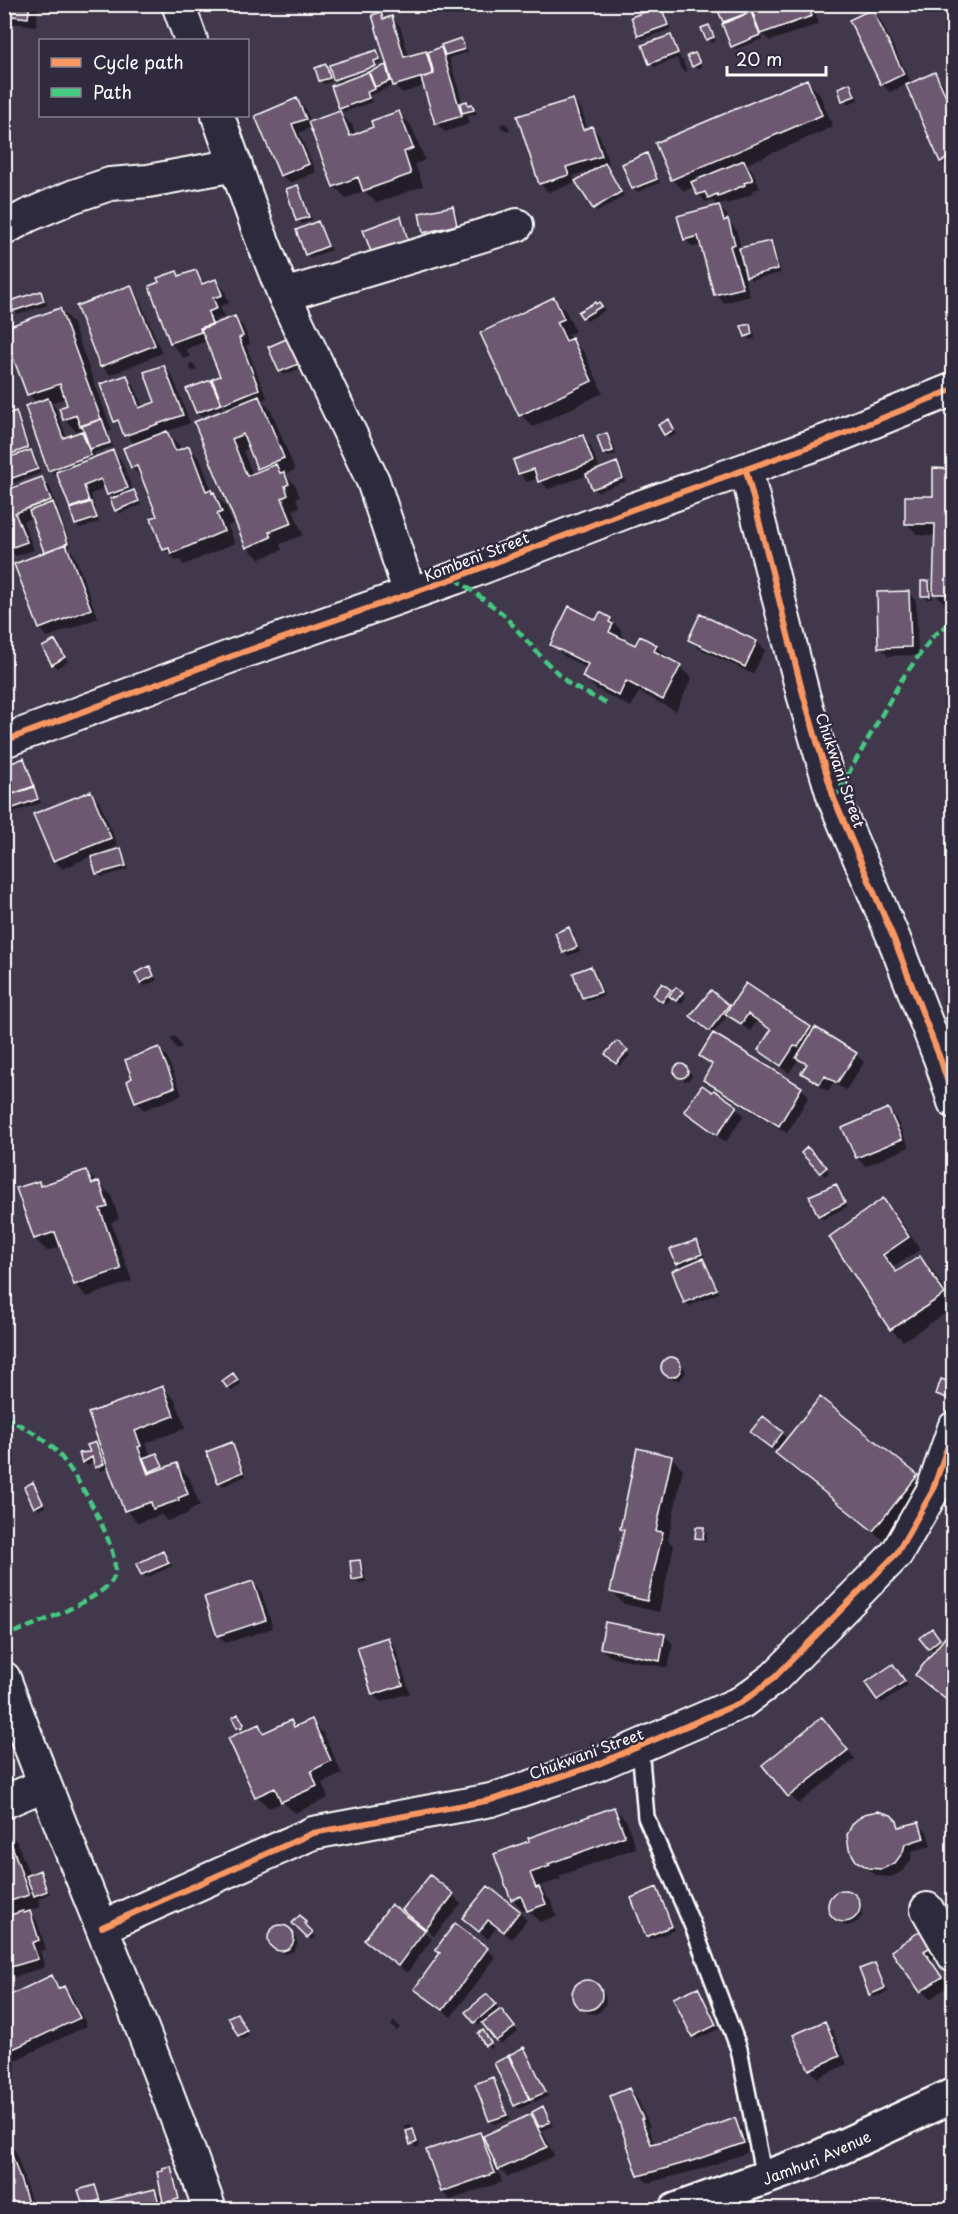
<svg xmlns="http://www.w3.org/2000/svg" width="958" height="2214" font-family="'Playpen Sans',sans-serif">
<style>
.shadow{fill:#0007;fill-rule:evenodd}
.building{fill:#6c5870;stroke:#fff;stroke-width:1.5}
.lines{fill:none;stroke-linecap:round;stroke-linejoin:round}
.service-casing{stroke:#fff;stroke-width:20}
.minor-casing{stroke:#fff;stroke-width:36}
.tertiary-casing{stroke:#fff;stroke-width:38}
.service{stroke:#2f2a3d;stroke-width:15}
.minor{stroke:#2f2a3d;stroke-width:32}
.tertiary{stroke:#2f2a3d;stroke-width:33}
.quiet{stroke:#46c982;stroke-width:4.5;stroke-dasharray:9 4.5;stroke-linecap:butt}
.cycleway-casing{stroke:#2f2a3d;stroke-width:10}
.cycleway{stroke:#f99763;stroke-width:6}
.labels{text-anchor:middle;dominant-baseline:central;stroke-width:5;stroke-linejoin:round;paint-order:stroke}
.street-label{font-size:15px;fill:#fff;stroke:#2f2a3d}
</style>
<rect width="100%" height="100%" fill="#41384c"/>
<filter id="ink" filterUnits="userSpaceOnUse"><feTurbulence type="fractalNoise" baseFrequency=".0167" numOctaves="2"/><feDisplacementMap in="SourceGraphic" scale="12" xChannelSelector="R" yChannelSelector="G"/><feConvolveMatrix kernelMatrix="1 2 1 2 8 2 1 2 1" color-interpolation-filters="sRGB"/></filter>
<g filter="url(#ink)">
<path class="shadow" d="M4,4H39L36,26L4,22Z
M724,4H744L747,15L751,14L757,20L751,4H812L819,24L770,41L760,31L763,39L736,49L732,46L718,7Z
M661,8L664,12L671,29L643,39L639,35Z
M872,11L880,19L912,84L934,74L942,82L954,107V167L949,169L941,161L907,84L890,92L882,84Z
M381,13L387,19L392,18L400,26L409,57L441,49L446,54L461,40L465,43L468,52L449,58L463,104L467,103L475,109L477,114L467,116L469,124L445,132L436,123L425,86L402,93L394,85L369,96L372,102L344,112L341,108L340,84L336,81L378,67L379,70L386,67L390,72Z
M708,27L716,41L711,43L708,39Z
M671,37L674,40L681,60L685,62H683L687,72H685L681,69L677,58L654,67L650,63Z
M376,52L382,63L335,79L331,76L333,81L324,84L321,81L316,69L326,65L333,72Z
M695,54L702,67L697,69L693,66Z
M806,80L819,93L833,127L747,164L752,170L760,188L751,191L752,194L727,204L726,202L717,205L712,200L706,202L698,194L695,186L684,191L672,179Z
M850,85L854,89L858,100L847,104L844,100Z
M297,100L305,108L311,123L340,113L352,125L356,135L375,128L399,113L411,125L425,160L415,164L423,186L377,203L365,191L346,198L334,186L312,127L299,133L316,172L290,183L281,175Z
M573,101L581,109L588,130L592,128L600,136L609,164L605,166L624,196L597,212L578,182L548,192L540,183ZM597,168L598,169L576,182L573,176Z
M505,123L509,127L510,130H505L501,127L500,124Z
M646,155L650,159L660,183L637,192L633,188Z
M954,174V185L949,176Z
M298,187L301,191L312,220L302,224L298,220Z
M718,206L727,215L729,223L736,229L741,249L771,242L774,246L781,273L751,280L748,276L742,252L738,254L750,296L724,303L716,294L702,245L693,247L685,239Z
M452,207L456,211L460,229L428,236L424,232Z
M400,218L404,221L411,243L376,255L372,252Z
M318,223L321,227L331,250L310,258L307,254Z
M177,272L182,277L196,272L206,284L215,281L224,289L229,303L220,306L224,317L215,320L216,325L235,318L243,326L250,344L246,346L267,398L261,400L271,410L295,470L285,474L296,486L300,497L296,498L300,507L293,510L303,535L280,544L282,550L259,559L247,547L196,422L229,409L221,401L223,408L201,416L197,413L210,381L218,389L222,376L207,341L186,349L190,357L185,359L181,355L171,343L151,287ZM250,448L258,468L261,471L253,475L243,451Z
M130,286L138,295L162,353L110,375L102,366L78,307Z
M41,293L44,296L47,305L18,314L14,310Z
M553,299L566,311L575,331L568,335L571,340L584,352L603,393L533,427L521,415Z
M599,303L605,310L587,321L580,312Z
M60,309L72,322L112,431L108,432L113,447L94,453L96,458L113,452L121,460L133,491L141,505L120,513L116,510L114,499L105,488L91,494L99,522L80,528L76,525L73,509L60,478H58L50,470L37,403L29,395L5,329ZM66,398L69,406L64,419L76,431L84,428L89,439L82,432L67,438L56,408L51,403Z
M749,326L753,329L755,338L750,340L746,336Z
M290,339L314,363L284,375L280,371Z
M192,363L196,367L197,370L193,371L189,367V364Z
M164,367L172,375L190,423L166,432L179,445L181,450L188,447L200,459L213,493L226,506L233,524L228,526L235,543L184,565L180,560L177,561L164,549L158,517L144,480L132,468L135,445L115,421L126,377L134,385L143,408L157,403Z
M16,413L19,416L31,451L35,455L41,473L4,486V461L13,458L9,454Z
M669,421L677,434L669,438L665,434Z
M607,435L611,439L616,454L608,457L604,453Z
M582,437L590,445L600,470L617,464L621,468L626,481L597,492L593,488L588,475L548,489L538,478L527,482L519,473Z
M954,470V606H947L933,591V599H927L923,595L929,583L935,589L936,536L918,535L906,523L934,498Z
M42,479L50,487L71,546L68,548L74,554L98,618L48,637L40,629L16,565L47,553L33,517L23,521L34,550L16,556L8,548L4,493Z
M908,592L916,601L918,655L888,656L880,647Z
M701,616L757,642L765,650L753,674L698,648L690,640Z
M610,619L622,631L621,634L624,638L623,641L636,647L656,646L692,678L676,711L639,692L631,707L596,689L584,677L588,669L564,656L551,644L596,622Z
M55,642L68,661L57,668L53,664Z
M24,760L27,764L41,803L14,812L4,797Z
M91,793L99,801L118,846L99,854V856L120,850L124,854L128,869L102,877L98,873L92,856L62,869L54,860Z
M569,929L573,932L580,951L568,956L564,952Z
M591,967L595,971L604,995L588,1001L584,997Z
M149,968L157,980L145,986L141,982Z
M662,985L673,994L682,993L686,997L681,1004L672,997L666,1004L658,998Z
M746,985L814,1032L856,1054L864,1062L846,1090L833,1083L828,1091L811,1081L803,1073L807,1067L799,1059L789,1073L768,1058L759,1050L772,1031L757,1021L750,1031L728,1015L713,1033L696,1019L711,992L731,1008Z
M175,1036L182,1047L177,1049L170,1038Z
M617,1043L630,1055L620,1066L607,1054Z
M159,1048L167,1057L182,1095L144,1110L136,1101L134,1079Z
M701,1056L801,1088L809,1096L787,1133L718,1091L717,1093L744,1115L726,1142L694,1119L686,1111L713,1095L716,1090L705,1080L713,1066Z
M682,1065L690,1072L692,1076L689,1080L685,1081L677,1074L676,1070Z
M888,1110L896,1118L909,1147L866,1166L857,1158L844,1129Z
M807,1149L829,1172L825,1176L803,1153Z
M86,1172L111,1195L119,1219L111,1222L132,1281L87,1297L75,1284L62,1246L47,1251L35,1239L38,1183L42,1187Z
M835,1186L847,1207L823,1219L819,1215Z
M883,1200L895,1212L920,1250L894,1267L898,1273L920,1258L932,1270L954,1303V1308L903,1341L891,1329L831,1237Z
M697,1241L701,1245L705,1258L702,1259L706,1263L719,1293L689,1306L686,1302L682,1268L677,1263Z
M670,1358L684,1367L686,1372L680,1380L670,1379L663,1370V1364Z
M237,1379L241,1384L232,1391L228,1387Z
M954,1385V1402L941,1397L938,1394Z
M163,1388L175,1400L186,1428L146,1443L151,1457L156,1455L165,1469L177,1465L189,1477L200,1506L189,1510L190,1513L167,1521L161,1515L138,1523L126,1510L110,1467L100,1471L95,1461L87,1466L81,1455L92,1454L96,1443L104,1451Z
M763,1418L786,1437L779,1447L781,1448L917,1476L929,1488L886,1542L789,1465L778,1452L756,1435Z
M231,1443L235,1447L246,1476L223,1486L220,1482Z
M671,1457L683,1469L668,1540L674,1546L659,1612L624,1604L612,1592L625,1532L621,1528Z
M33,1484L46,1507L39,1510L35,1507Z
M703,1529L707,1532L706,1542L700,1541L696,1538Z
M163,1553L172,1566L146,1578L138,1565Z
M360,1561L363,1565L366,1582L358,1583L354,1579Z
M253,1582L261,1591L273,1628L226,1643L218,1635Z
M606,1623L665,1636L673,1644L668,1668L609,1656L601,1648Z
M935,1634L942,1643L954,1636V1707L917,1675L935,1653L922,1639Z
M387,1639L395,1647L410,1693L381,1702L373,1694Z
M896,1669L908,1685L882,1703L878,1699Z
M238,1716L247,1728L242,1731L238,1727Z
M311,1721L323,1733L342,1774L322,1783L328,1798L295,1813L283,1802L269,1808L257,1796L258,1726L266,1734L290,1722L296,1728Z
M830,1727L855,1759L798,1804L764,1765Z
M614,1808L626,1820L636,1848L559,1876L561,1879L541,1886L545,1894L551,1901L557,1916L540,1922L528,1910L524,1911L512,1899L496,1855Z
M890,1817L902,1828L919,1824L927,1832L931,1846L912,1851L911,1860L903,1871L891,1877L878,1876L866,1869L857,1860Z
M5,1830L17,1842L30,1876L39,1872L43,1876L50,1894L38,1899L41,1907L28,1911L37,1921L46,1949L40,1951L45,1967L4,1980Z
M656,1889L660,1893L675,1930L651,1939L647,1936Z
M844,1892L853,1895L862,1907V1916L856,1923L847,1926L839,1922L829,1910L830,1901L836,1894Z
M453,1895L461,1904L434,1936L412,1918Z
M519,1912L527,1920L512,1939L497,1927L488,1939L464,1918Z
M300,1917L316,1937L312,1940L294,1923Z
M456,1925L496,1957L451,2017L416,1988L441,1954Z
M284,1926L296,1936L297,1944L294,1951L286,1954L278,1952L270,1940L271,1933L277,1927Z
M926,1929L944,1952L931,1960L949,1986L930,1999L922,1991L894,1951Z
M424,1931L432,1939L407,1973L366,1940Z
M874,1964L878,1968L888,1992L874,1997L871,1994Z
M51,1977L61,1989L64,1988L72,1996L87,2026L5,2065L4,1999Z
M581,1982L595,1983L604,1992L606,1999L605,2005L601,2011L595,2014L588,2013L578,2005L574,2000L573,1992L576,1986Z
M698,1989L719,2029L697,2039L693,2036Z
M487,1996L499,2009L491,2015L493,2017L505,2015L518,2032L501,2044L483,2022L479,2026L467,2013Z
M237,2015L249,2036L242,2039L239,2035Z
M394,2021L400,2027L397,2031L391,2025Z
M824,2023L833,2031L847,2064L818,2078L810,2070L795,2036Z
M483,2032L487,2036L493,2047L490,2049L486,2045Z
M524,2049L548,2096L535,2102L528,2095L532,2103L519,2109L515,2105L496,2064L508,2058L515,2066Z
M493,2079L497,2083L510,2119L494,2124L490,2121Z
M629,2090L637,2098L650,2127H648L655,2145L689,2136L734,2120L742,2128L752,2151L701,2169L648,2183L639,2175Z
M543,2108L553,2126L542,2130L554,2156L508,2177L497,2166L502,2182L450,2200L442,2192L480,2133L484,2138L531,2116L538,2124Z
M410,2124L415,2130L413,2131L416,2134L420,2146L415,2148L404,2126Z
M7,2142L15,2150L34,2210H4Z
M170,2168L174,2172L181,2203L168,2206L169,2210H93L92,2207L88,2208L84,2204L95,2186L98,2190L103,2203L154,2190L164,2200Z"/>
<path class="building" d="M4,4H30L28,18L4,15Z
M720,4H742L745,14L723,22L716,6Z
M750,4H808L812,16L760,34Z
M661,6L668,25L638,36L631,17Z
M872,9L904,74L881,85L849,20Z
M381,12L383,19L392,16L404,57L426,51L433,74L393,86L372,15Z
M751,12L760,35L731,47L722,24Z
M709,25L714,37L706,40L701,28Z
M671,35L678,53L649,64L642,45Z
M461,38L465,49L445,55L441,45Z
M441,47L462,116L435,124L421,78L434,74L428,52Z
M377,50L380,59L374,61L376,66L333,80L329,65Z
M695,53L700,63L692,67L687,56Z
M326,64L330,78L319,81L315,68Z
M386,65L390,81L375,87L369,72Z
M368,72L375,89L367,92L369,98L339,109L331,86Z
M935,72L954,114V156L940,162L906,85Z
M807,79L822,115L671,180L655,143Z
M850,83L855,96L842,101L838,88Z
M297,98L306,119L292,124L309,164L280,176L255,116Z
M573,99L583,130L592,126L602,156L566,167L569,175L539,184L517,116Z
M467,101L468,105L472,104L474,110L462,113L460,103Z
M340,111L350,136L373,127L371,121L399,111L413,148L404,152L411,174L363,191L358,177L333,187L308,122Z
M647,153L657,179L632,189L622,164Z
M744,160L753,180L744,183L745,185L718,196L717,194L708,198L705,192L697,195L691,182Z
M605,163L621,192L593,209L575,181Z
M298,185L309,217L296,221L286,189Z
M719,205L724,221L728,219L735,244L730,246L743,288L714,295L698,236L684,240L677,216Z
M453,206L457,225L423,233L419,213Z
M401,216L408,240L371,252L363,230Z
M318,221L328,246L305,255L296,230Z
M771,241L778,269L746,277L739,248Z
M196,270L202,284L216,279L222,295L213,298L217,308L208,312L212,324L200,328L201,332L170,343L149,286L159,282L157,278L177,271L179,276Z
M131,285L155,345L100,367L76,306Z
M41,291L44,301L13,311L10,301Z
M554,297L564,319L557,322L566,341L572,338L592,381L519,416L480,333Z
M595,302L596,304L599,302L602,306L582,318L578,312Z
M60,308L101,419L80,426L76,415L63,420L59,408L67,405L60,384L27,395L4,333V328Z
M235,316L243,336L239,338L259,389L222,404L212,379L220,376L201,329Z
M750,324L752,334L745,337L741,326Z
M291,337L311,359L279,372L268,347Z
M164,365L183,415L124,436L118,420L114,422L100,384L127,375L139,408L155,402L144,372Z
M211,380L221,404L196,413L186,389Z
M259,396L284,458L257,469L243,434L232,439L247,476L276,464L280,473L284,472L289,484L285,486L288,495L282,498L292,523L269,532L271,537L246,548L194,422Z
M48,398L63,438L82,431L91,455L48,471L25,406Z
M16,411L28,448L8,455L4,443V415Z
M102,419L110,443L90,449L82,426Z
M669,419L674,430L664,435L658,425Z
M167,431L175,451L189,446L206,491L211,489L212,493L214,492L222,512L217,514L224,531L171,554L169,548L163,550L151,518L157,516L137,466L131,468L123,448Z
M607,433L613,451L603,454L597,436Z
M583,435L593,462L538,482L534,469L518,474L513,460Z
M31,450L38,469L4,481V459Z
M113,450L128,488L107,495L101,479L84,486L89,501L70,508L56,472Z
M617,462L623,478L592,489L586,474Z
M933,468L954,469V594H933L935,524H905V496H933Z
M42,477L51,500L15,513L27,542L7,549L4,543V491Z
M134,490L139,501L115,511L110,499Z
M53,502L68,543L44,552L29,511Z
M91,502L97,518L75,525L70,509Z
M66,544L91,609L39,629L14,564Z
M921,581H929L930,596H921Z
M909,591L911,647L878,648L877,592Z
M569,606L596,620L600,612L611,618L609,622L613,624L609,632L635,645L640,636L657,645L654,651L681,665L663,700L626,681L619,696L582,677L588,664L550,645Z
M700,614L757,641L745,667L688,640Z
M55,640L65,657L52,665L42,647Z
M24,758L34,786L4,797V766Z
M34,787L38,799L8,810L4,797Z
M91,791L111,838L53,861L33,814Z
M121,848L126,866L96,874L91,857Z
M569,927L577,947L563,953L555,933Z
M150,966L154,976L140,983L135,973Z
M591,966L601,992L582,998L573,973Z
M662,983L671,990L662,1002L653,995Z
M746,983L811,1027L798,1047L794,1046L781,1066L758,1050L771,1030L748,1014L741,1024L725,1014Z
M676,987L683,992L676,1001L669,996Z
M711,990L729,1005L709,1031L690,1016Z
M815,1027L857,1053L837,1083L825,1076L819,1084L801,1073L807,1064L796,1058Z
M713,1033L802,1087L779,1126L703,1080L712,1064L699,1056Z
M617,1041L628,1050L616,1064L605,1054Z
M159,1047L175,1087L135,1102L127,1081L132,1078L125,1060Z
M674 1071a7 7 0 1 1 14 0a7 7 0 1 1-14 0Z
M702,1085L712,1092L714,1090L737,1106L717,1135L684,1111Z
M888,1108L902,1139L856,1158L842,1128Z
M807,1147L827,1167L820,1173L801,1153Z
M86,1170L92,1184L99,1181L108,1207L100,1209L121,1269L74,1285L55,1232L34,1239L16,1188L39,1181L40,1186Z
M836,1184L845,1203L818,1216L809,1196Z
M883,1198L909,1237L883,1255L896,1272L920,1256L945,1294L890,1330L829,1237Z
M697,1240L702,1254L676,1264L670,1249Z
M703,1258L717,1289L684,1303L672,1271Z
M661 1367a10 10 0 1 1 20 0a10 10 0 1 1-20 0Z
M233,1373L238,1380L227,1388L222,1381Z
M941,1379L954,1383L952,1400L936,1394Z
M163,1386L174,1416L135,1431L141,1446L138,1447L148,1474L177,1463L188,1494L178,1498L179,1500L153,1509L151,1502L124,1511L88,1413Z
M820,1397L918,1475L873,1531L775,1453Z
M763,1416L783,1432L771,1448L750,1432Z
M96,1442L104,1464L95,1468L92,1457L82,1463L79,1453L90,1452L87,1445Z
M232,1442L243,1472L218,1483L206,1452Z
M637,1448L672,1456L656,1531L663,1532L647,1601L610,1592L624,1530L620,1529Z
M157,1453L163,1466L149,1472L143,1458Z
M33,1482L43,1503L34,1508L24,1487Z
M696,1527H704L703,1539L695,1538Z
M163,1551L169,1563L141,1575L136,1564Z
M360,1560L363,1578L352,1580L350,1561Z
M253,1581L266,1620L217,1636L204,1597Z
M605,1622L665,1634L660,1661L600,1648Z
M932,1628L940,1639L928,1649L919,1638Z
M950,1631L954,1634V1706L915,1675Z
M388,1637L403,1685L372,1695L357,1647Z
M893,1664L905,1681L877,1700L865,1683Z
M238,1714L244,1724L241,1729L240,1727L237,1728L232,1718Z
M822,1717L848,1750L788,1797L762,1765Z
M312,1719L331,1761L311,1771L317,1786L281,1802L275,1788L255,1797L228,1738L259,1724L263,1733L291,1720L294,1727Z
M614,1807L625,1836L548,1864L550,1866L530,1873L536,1888L539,1887L546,1904L527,1911L521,1896L511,1900L494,1854L529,1841L528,1838Z
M878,1811L891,1815L897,1821L899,1827L919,1822L924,1838L905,1844L903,1852L895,1863L882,1869L868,1868L856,1861L849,1849L847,1835L853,1823L864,1814Z
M6,1828L29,1895L4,1903V1829Z
M40,1870L47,1891L34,1896L26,1876Z
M430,1875L454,1894L426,1929L402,1910Z
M488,1886L520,1911L504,1932L488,1920L479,1932L462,1918Z
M657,1887L672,1926L646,1937L631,1898Z
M828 1906a16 16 0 1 1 32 0a16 16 0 1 1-32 0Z
M391,1904L425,1930L398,1966L364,1940Z
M23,1911L24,1913L30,1911L39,1940L32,1943L38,1959L4,1969V1917Z
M300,1915L306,1922L304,1923L313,1932L307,1938L292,1923Z
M455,1923L488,1948L443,2010L414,1989L440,1953L435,1950Z
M268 1938a13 13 0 1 1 26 0a13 13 0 1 1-26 0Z
M926,1927L937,1943L924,1951L942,1977L920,1992L891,1951Z
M875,1963L885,1988L869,1995L859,1969Z
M52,1975L58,1989L64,1986L80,2018L4,2053V1998Z
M572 1995a15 15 0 1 1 30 0a15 15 0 1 1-30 0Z
M698,1987L716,2025L692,2037L673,1998Z
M487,1994L496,2004L474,2023L465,2012Z
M501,2009L515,2027L496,2041L482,2023Z
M237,2013L247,2031L238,2036L228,2017Z
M825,2021L840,2056L809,2070L793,2035Z
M483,2030L491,2043L485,2046L478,2033Z
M524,2047L546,2092L530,2099L509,2055Z
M508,2056L529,2099L514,2106L494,2063Z
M493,2077L507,2115L489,2121L475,2084Z
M629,2088L643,2119H641L651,2144L688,2135L735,2118L744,2143L692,2161L638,2176L610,2096Z
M543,2106L550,2122L539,2127L532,2112Z
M531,2114L547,2147L498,2170L483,2136Z
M413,2129L417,2142L410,2145L406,2131Z
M480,2132L495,2173L441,2192L426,2150Z
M7,2140L28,2203L19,2206L20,2210H4V2141Z
M171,2166L179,2199L163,2203L157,2172L163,2171L162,2168Z
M95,2185L100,2200L83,2205L78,2190Z
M155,2189L161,2210H91L90,2205Z"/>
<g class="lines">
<defs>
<path id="service" d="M640,1747L646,1817L694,1929L739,2049L764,2178"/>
<path id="minor" d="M178,4L191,40
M218,116L258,229L284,295L373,481L410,594
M4,229L27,216L74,196L110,184L148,181L236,165
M284,295L517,225
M746,470L803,694L834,799L894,939L941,1061L954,1102
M4,741L232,656L455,578L631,510L828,440L954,389
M4,1678C70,1856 147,2030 210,2210
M4,1802L44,1785
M927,1909L954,1956
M102,1927L313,1833L491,1800L596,1765L742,1702L774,1678L897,1553L932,1492L954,1428"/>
<g id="tertiary">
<path id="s1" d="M676,2210L811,2161L954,2095"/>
</g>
</defs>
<use href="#service" class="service-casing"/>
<use href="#minor" class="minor-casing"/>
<use href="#tertiary" class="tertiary-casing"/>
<use href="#service" class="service"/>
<use href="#minor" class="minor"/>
<use href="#tertiary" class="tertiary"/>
<path class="quiet" d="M455,578L502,613L543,659L570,685L610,705
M834,799L902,679L934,635L954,621
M4,1417C22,1426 41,1435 54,1449C73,1467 126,1555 113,1579C103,1599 27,1628 4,1636"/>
<defs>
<path id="cycleway" d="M746,470L803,694L834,799L894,939L941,1061L954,1102
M4,741L232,656L455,578L631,510L828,440L954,389
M102,1927L313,1833L491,1800L596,1765L742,1702L774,1678L897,1553L932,1492L954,1428"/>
</defs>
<use href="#cycleway" class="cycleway-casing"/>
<use href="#cycleway" class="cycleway"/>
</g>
</g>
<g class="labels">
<g class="street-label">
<text transform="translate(476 556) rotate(-21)">Kombeni Street</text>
<text transform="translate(841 770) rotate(71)">Chukwani Street</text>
<text transform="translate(586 1753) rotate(-20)">Chukwani Street</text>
<text stroke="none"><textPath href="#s1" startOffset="150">Jamhuri Avenue</textPath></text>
</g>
</g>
<rect width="958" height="2214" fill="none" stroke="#2f2a3d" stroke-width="24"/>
<rect x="12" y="12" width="934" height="2190" fill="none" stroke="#fff" stroke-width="2" filter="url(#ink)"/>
<rect x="39" y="39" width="210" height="78" fill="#2f2a3d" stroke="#827f8b" stroke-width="1.5"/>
<rect x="51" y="58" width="30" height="9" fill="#f99763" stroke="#827f8b" stroke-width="1.5"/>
<text x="93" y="69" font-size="18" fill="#ffffff">Cycle path</text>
<rect x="51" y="88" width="30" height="9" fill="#46c982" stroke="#827f8b" stroke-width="1.5"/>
<text x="93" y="99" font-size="18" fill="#ffffff">Path</text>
<path d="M727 66v9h99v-9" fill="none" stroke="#ffffff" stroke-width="3"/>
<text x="736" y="66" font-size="18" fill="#ffffff" stroke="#2f2a3d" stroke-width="4.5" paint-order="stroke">20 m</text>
</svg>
